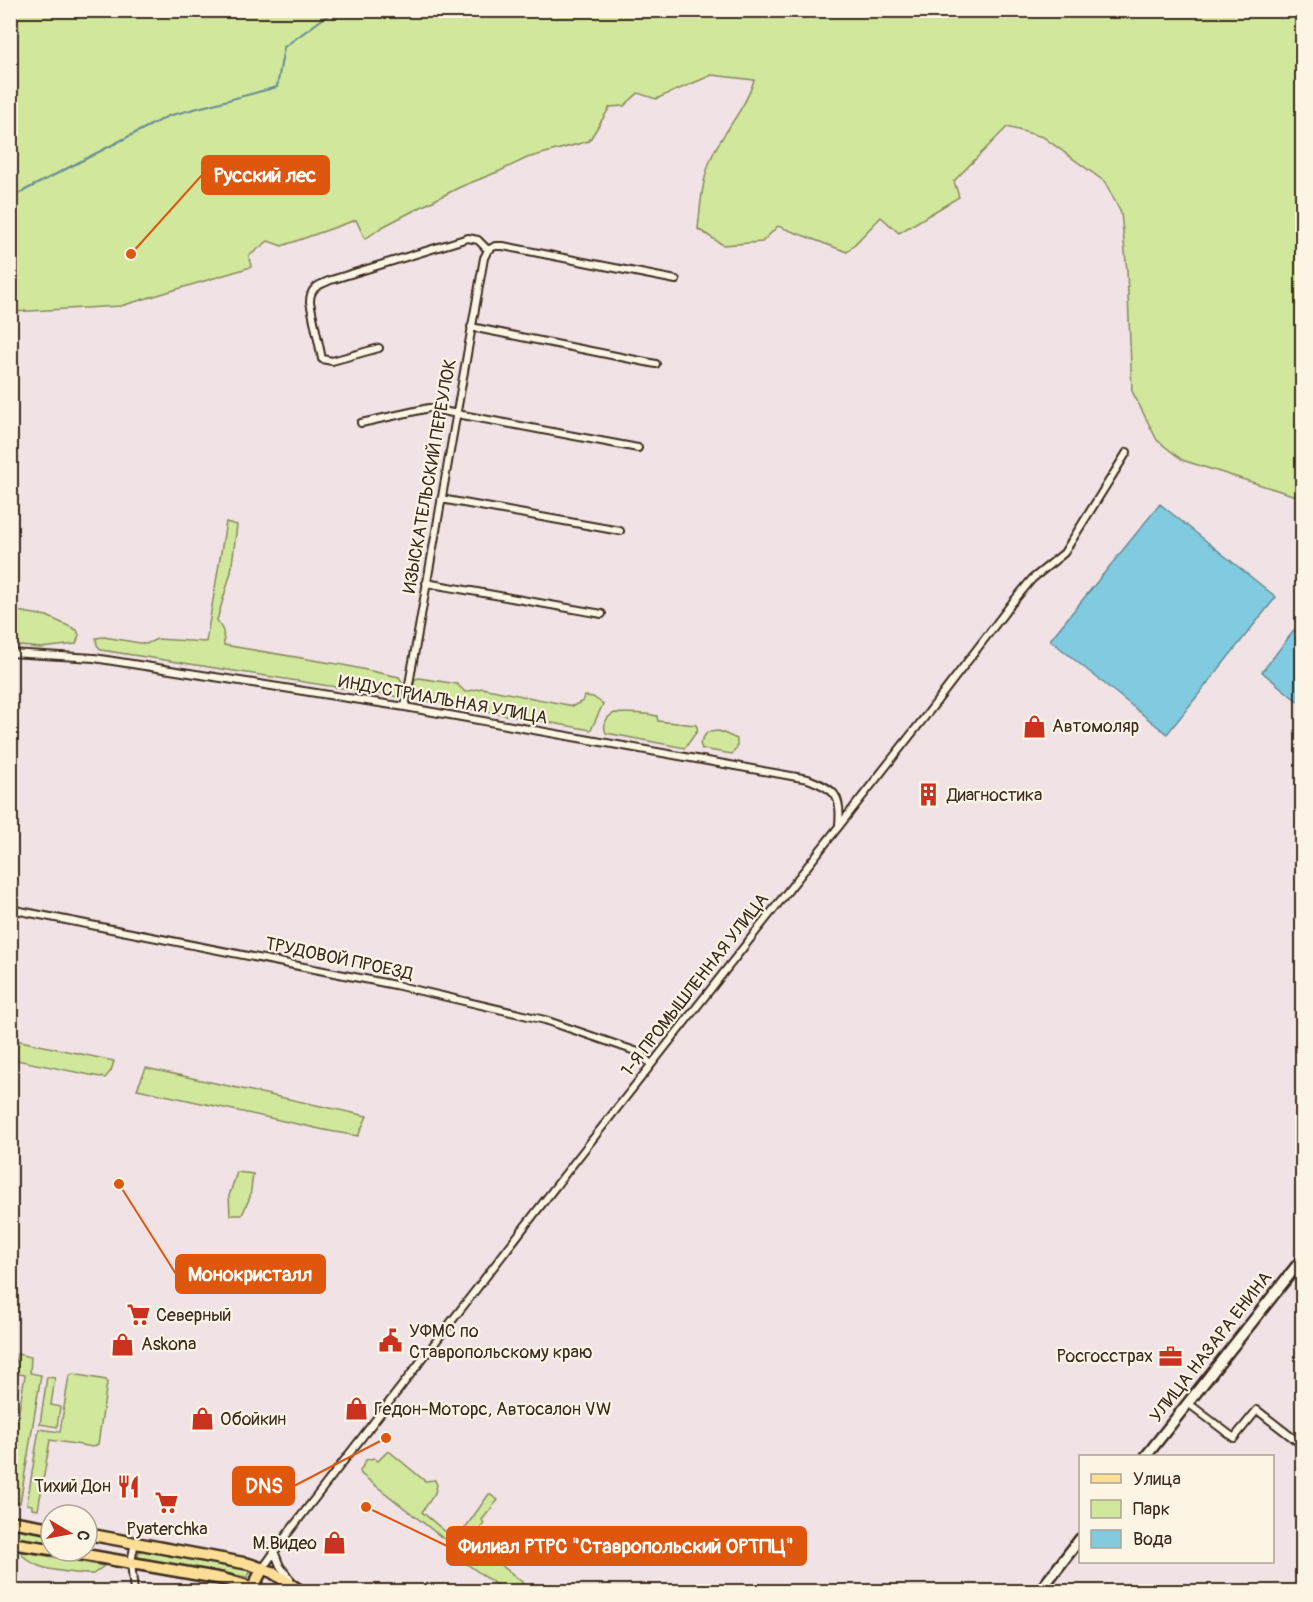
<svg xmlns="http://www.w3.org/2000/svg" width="1313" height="1602" font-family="Pangolin,sans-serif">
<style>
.green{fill:#d0e79c;stroke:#86885d;stroke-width:1.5}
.water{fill:#81cbe1;stroke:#658b93;stroke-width:1.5}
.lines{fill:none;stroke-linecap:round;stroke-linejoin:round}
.stream{stroke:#658b93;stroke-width:2}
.minor-casing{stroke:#3b2a1e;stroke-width:10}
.secondary-casing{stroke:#3b2a1e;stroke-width:14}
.primary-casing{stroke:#3b2a1e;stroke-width:15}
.minor{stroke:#fcf5e5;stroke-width:6}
.secondary{stroke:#fcf5e5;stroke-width:9}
.primary{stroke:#fcde96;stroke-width:10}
.labels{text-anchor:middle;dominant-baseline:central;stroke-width:4.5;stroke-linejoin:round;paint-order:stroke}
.street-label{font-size:18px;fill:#3b2a1e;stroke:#fcf5e5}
.poi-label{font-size:18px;fill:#3b2a1e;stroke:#fcf5e5;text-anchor:start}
.leader{fill:none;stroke:#df570d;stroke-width:2}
.callout-dot{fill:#df570d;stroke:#fcf5e5;stroke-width:2}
.callout{fill:#df570d;stroke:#df570d;stroke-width:2}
.callout-label{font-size:20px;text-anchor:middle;font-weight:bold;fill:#fff}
</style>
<rect width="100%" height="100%" fill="#f1e3e5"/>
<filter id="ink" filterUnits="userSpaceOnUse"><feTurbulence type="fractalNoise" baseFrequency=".0167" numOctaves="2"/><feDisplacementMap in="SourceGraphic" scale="12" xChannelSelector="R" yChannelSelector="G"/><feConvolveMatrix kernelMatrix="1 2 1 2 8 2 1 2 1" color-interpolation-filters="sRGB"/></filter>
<g filter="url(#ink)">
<path class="green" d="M11,10L1302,11V498L1182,460L1157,440L1132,391L1127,271L1121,213L1105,182L1043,137L1007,127L954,181L959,197L899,233L881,217L847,252L778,226L762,242L723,245L698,229C701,201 702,174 716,148C729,126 747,104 754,80L712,75L656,99L638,93L624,106L610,107L589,141L527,158L500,171L460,187L384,226L365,239L356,220L282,246L268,241L249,256L251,267L121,306L11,312Z
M226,522L237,525L231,572L217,620L223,631L224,645L343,665L399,677C405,685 404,689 399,697L101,650L97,645L96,638L104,637L146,644L157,639L206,642Z
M11,610L47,616L77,630L79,635L76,644L41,648L11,645Z
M419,678L457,684L465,692L482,688L573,706L583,701L585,696L593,697L603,704L591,730L416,699L412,695L415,679Z
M615,713C629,714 643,712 657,716L658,721L696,725L698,730L685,748L606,733C602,724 607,716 615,713Z
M719,731L737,739V748L732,754L702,749L700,743L707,732Z
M11,1039L114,1061L111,1071L105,1078L11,1059Z
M146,1068L367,1116L358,1136L329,1131L137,1089Z
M237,1172L253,1174L250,1197L242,1215H230L229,1196Z
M17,1354L31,1357L30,1373L41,1375L20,1503L16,1502L15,1506L11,1505V1458L25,1375L14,1373Z
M73,1374L106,1380L107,1383L98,1444L93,1447L50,1440L38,1510L32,1509V1505L27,1504L39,1429L60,1432L69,1376Z
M47,1377L55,1378L51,1405L60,1407L57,1427L40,1424Z
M387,1452H390L425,1481L435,1480L437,1485L435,1493L422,1512L453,1538L464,1536L463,1531L489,1494L498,1500L482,1520L484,1523L472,1541L522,1582L523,1587L528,1591H505L467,1564L464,1558L466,1554L458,1550L361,1474L360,1471L366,1460L374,1458L378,1461Z
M10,1528L51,1535V1545L11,1538Z
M142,1550L243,1568L249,1570L250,1573L247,1577L140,1559L138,1556L139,1552Z
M20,1551L104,1566L93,1574H86C65,1571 32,1572 20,1551Z"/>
<path class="water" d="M1160,504L1276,597L1167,734L1050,640Z
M1302,620V705L1262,672Z"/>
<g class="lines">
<path class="stream" d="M10,198L168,116L277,87L284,47L335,10"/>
<defs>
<path id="minor" d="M488,250L495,246H503L676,280
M471,327L656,364
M379,348L332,361L322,359L310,302C310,287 319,285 331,280L468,238L478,240L488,250
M361,423L429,408L457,414L638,448
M441,499L620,531
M426,583L602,614
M10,653L94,658L405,707L808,779C834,789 842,795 839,824
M405,707L484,258L488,250
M10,909L395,985L545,1020L641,1053L651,1065
M1188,1403L1234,1438L1257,1410L1302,1445
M274,1551L280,1566L290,1579
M263,1568L285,1537L566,1173L928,713L1012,603L1032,579L1064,553L1127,452
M134,1592L131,1562L135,1542"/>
<path id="secondary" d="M1146,1456L1302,1259
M1039,1592L1080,1539"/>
<path id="primary" d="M10,1521L51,1528
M87,1534L249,1564L272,1572L302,1592
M10,1543L51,1549
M63,1551L223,1579L244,1585L256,1592
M252,1589L263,1568"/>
</defs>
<use href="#minor" class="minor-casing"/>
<use href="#secondary" class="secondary-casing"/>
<use href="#primary" class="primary-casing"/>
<use href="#minor" class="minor"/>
<use href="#secondary" class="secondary"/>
<use href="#primary" class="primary"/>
</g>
</g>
<defs>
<symbol id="shop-bare" viewBox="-9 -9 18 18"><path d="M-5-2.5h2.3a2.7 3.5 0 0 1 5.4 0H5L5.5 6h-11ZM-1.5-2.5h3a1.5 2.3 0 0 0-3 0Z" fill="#c8321e" stroke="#fcf5e5" stroke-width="2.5" paint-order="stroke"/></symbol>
<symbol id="building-bare" viewBox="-9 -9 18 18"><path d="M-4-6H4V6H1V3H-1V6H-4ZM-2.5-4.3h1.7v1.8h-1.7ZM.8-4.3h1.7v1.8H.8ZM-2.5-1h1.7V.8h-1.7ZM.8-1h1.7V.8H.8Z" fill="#c8321e" stroke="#fcf5e5" stroke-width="2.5" paint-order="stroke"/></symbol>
<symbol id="supermarket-bare" viewBox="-9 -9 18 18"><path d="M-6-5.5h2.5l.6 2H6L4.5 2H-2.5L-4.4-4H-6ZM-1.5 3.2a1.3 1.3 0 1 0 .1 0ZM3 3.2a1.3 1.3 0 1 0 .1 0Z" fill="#c8321e" stroke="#fcf5e5" stroke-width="2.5" paint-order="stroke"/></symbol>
<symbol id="civic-bare" viewBox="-9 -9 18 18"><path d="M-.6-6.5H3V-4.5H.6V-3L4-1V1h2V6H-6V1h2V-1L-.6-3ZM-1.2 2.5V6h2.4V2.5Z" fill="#c8321e" stroke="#fcf5e5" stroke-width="2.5" paint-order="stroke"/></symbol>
<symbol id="office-bare" viewBox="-9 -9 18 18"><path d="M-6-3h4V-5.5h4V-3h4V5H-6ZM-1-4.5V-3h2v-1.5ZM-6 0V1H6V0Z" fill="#c8321e" stroke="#fcf5e5" stroke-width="2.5" paint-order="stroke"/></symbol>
<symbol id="restaurant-bare" viewBox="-9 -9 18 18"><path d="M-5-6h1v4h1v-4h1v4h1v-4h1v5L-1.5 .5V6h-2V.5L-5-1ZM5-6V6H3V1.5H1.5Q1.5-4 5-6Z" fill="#c8321e" stroke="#fcf5e5" stroke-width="2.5" paint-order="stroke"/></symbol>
</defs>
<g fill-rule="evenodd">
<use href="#shop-bare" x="1018" y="710" width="33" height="33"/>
<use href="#building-bare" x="912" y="778" width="33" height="33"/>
<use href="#supermarket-bare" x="122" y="1298" width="33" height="33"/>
<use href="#civic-bare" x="374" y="1324" width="33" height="33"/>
<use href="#shop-bare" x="106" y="1328" width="33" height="33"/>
<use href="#office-bare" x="1154" y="1340" width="33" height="33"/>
<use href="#shop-bare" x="340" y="1392" width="33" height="33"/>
<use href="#shop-bare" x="186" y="1402" width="33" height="33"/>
<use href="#restaurant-bare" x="112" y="1470" width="33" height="33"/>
<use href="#supermarket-bare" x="150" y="1486" width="33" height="33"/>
<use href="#shop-bare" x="318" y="1526" width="33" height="33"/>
</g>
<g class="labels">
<g class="street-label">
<text transform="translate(430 476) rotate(-80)">ИЗЫСКАТЕЛЬСКИЙ ПЕРЕУЛОК</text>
<text transform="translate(443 700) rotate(10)">ИНДУСТРИАЛЬНАЯ УЛИЦА</text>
<text transform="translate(339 959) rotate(12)">ТРУДОВОЙ ПРОЕЗД</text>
<text transform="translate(695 985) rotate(-52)">1-Я ПРОМЫШЛЕННАЯ УЛИЦА</text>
<text transform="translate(1211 1347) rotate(-52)">УЛИЦА НАЗАРА ЕНИНА</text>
</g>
<g class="poi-label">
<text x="1052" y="726">Автомоляр</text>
<text x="947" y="795">Диагностика</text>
<text x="156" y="1315">Северный</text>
<text x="409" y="1331">УФМС по<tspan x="409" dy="21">Ставропольскому краю</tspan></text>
<text x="141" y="1344">Askona</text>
<text x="1153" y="1356" text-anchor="end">Росгосстрах</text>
<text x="374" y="1409">Гедон-Моторс, Автосалон VW</text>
<text x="220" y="1419">Обойкин</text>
<text x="111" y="1486" text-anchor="end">Тихий Дон</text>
<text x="167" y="1529" text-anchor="middle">Pyaterchka</text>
<text x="317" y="1543" text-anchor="end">М.Видео</text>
</g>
</g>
<path class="leader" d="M131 254L202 175M119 1184L176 1274M386 1438L294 1486M366 1507L447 1546"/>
<g class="callout-dot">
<circle cx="131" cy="254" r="6"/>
<circle cx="119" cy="1184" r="6"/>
<circle cx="386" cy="1438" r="6"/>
<circle cx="366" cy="1507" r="6"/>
</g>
<g class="callout">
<rect x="202" y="156" width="127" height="38" rx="6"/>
<rect x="176" y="1255" width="149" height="38" rx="6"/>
<rect x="233" y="1467" width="61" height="38" rx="6"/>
<rect x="447" y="1527" width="359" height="38" rx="6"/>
</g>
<g class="callout-label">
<text x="265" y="182">Русский лес</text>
<text x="250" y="1281">Монокристалл</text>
<text x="264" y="1493">DNS</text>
<text x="626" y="1553">Филиал РТРС "Ставропольский ОРТПЦ"</text>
</g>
<rect width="1313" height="1602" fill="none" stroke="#fcf5e5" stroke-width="36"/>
<rect x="18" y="18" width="1277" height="1566" fill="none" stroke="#3b2a1e" stroke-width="2" filter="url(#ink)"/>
<rect x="1079" y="1455" width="195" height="108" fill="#fcf5e5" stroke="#afa495" stroke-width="1.5"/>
<rect x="1091" y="1474" width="30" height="9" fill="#fcde96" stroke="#afa495" stroke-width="1.5"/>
<text x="1133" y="1485" font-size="18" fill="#3b2a1e">Улица</text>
<rect x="1091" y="1500" width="30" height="18" fill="#d0e79c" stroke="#afa495" stroke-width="1.5"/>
<text x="1133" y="1515" font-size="18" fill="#3b2a1e">Парк</text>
<rect x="1091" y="1530" width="30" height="18" fill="#81cbe1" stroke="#afa495" stroke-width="1.5"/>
<text x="1133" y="1545" font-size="18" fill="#3b2a1e">Вода</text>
<g transform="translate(69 1533) rotate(100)"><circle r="28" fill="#fcf5e5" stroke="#afa495" stroke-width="1.5"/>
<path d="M0-4.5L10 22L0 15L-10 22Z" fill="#c8321e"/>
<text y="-9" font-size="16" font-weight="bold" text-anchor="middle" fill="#3b2a1e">С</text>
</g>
</svg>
